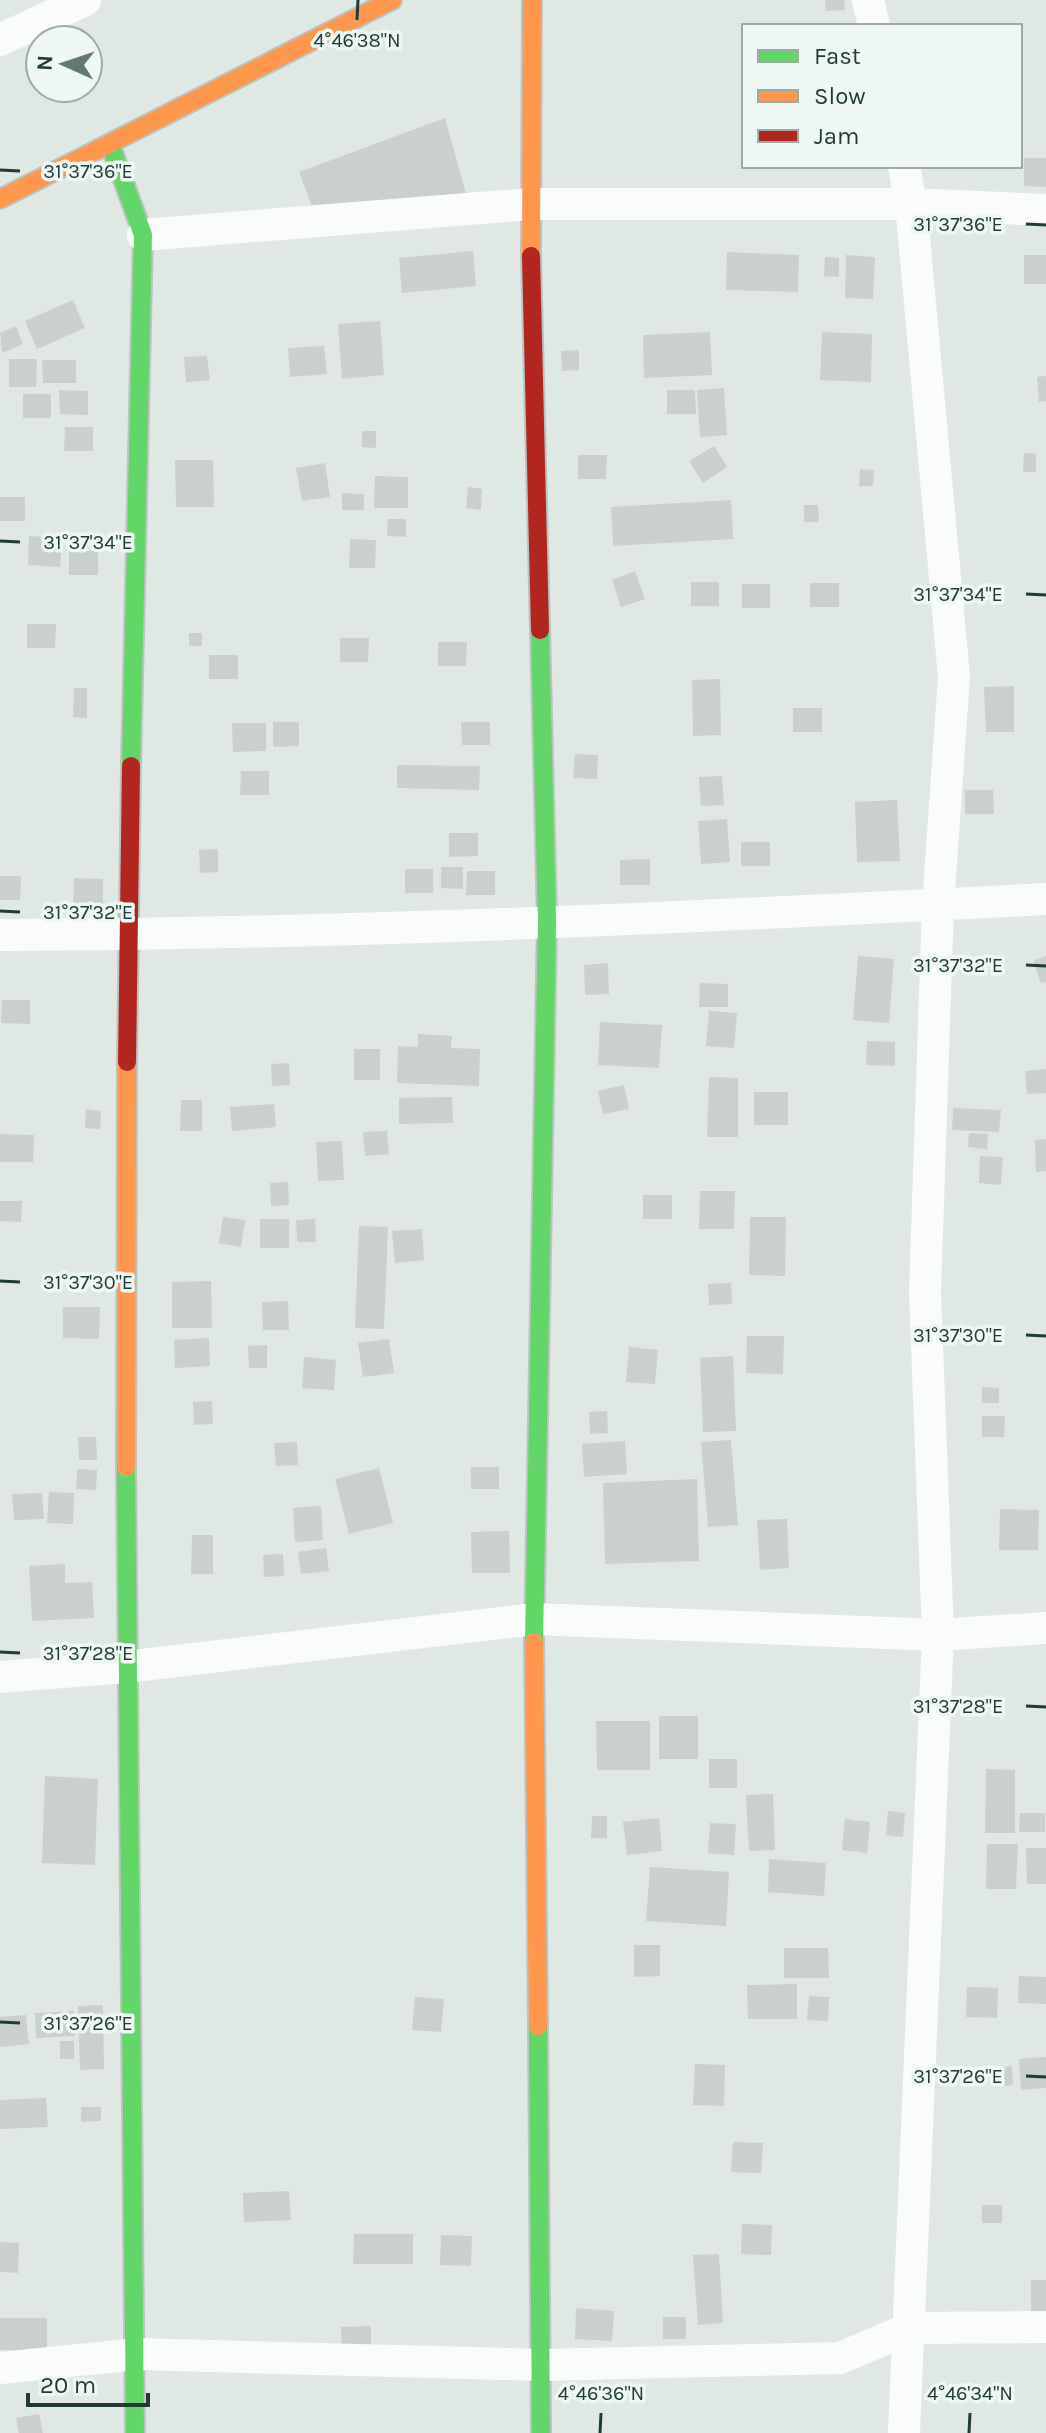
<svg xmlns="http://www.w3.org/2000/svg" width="1046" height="2433" font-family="Karla,sans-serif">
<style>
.building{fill:#c9d0cd}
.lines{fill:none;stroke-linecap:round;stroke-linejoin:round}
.fast-casing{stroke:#bac4c0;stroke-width:22}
.slow-casing{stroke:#bac4c0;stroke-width:22}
.jam-casing{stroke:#bac4c0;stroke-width:22}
.street{stroke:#fafcfb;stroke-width:32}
.fast{stroke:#63d668;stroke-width:18}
.slow{stroke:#ff974d;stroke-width:18}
.jam{stroke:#b3261e;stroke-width:18}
.ticks{fill:none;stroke:#1e3b34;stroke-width:3}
.ticks-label{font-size:20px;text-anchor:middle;fill:#1e3b34;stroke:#eef7f3;stroke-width:7;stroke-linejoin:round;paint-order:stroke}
</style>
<rect width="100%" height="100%" fill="#e0e8e4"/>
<path class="building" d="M825,0H844L845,10L826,11Z
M445,118L466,194L312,206L299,172Z
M1024,158H1046V187L1024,186Z
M473,251L476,286L402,293L399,258Z
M727,252L799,255L798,292L726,290Z
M846,255L875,257L873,299L845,298Z
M1024,255H1046V284H1024Z
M825,257L839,258V277L824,276Z
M73,300L85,328L37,349L25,321Z
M380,321L384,375L342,379L338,324Z
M16,326L23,344L2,353L0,333Z
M710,332L712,375L644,378L643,335Z
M822,332L872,334L871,382L820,380Z
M324,346L327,374L290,377L288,348Z
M579,350V370L562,371L561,351Z
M207,356L210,380L186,382L184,357Z
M9,359H37L36,387H9Z
M42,360H76V383H43Z
M1046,376V401L1039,402L1037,377Z
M724,388L727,435L700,437L697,390Z
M59,390L88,391V415L60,414Z
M667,390H695L696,414H667Z
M23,394H51V418H23Z
M65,427H93V451H64Z
M362,431H376V448L362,447Z
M714,446L727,467L703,483L689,461Z
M1024,453L1036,454V472H1023Z
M578,455H607L606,479H578Z
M175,460H213L214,507H176Z
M325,463L330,497L302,501L296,468Z
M860,469L874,470L873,486H859Z
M375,476L408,477V508H374Z
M468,487L482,489L481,510L466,508Z
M342,493L364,494V510H342Z
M0,497H25V521H0Z
M731,500L733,539L613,546L611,507Z
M804,505H818L819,522H804Z
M388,519H406V537L387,536Z
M29,536L62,538L60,567L28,565Z
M350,539L376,540L375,568H349Z
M69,551H98V575H69Z
M635,571L645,599L621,607L612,580Z
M691,582H719V606H691Z
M810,583H839V607H810Z
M742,584H770V608H742Z
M27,624H56L55,648H27Z
M189,633H202V646H189Z
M340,638H369L368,662H340Z
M438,642H467L466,666H438Z
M209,655H238V679H209Z
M720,679L721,735L693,736L692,680Z
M1014,686V732H986L984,687Z
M74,688H87V718L73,717Z
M793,708H822V732H793Z
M273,722H299V746L273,747Z
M461,722H490V745H462Z
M232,723H266V751L233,752Z
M575,754L598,755L597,779L573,778Z
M397,765L480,766L479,790L397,788Z
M241,771H269V795H240Z
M722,776L724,805L701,806L699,777Z
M965,790H993L994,814H965Z
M897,800L900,861L857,862L855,802Z
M727,819L730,862L701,864L698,821Z
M449,833H478V856L449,857Z
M741,842H770V866H741Z
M218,849V872L200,873L199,850Z
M650,859V885H620V860Z
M441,867H463V889L441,888Z
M405,869H433V893H405Z
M467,871H495V895H466Z
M0,876H21L20,900H0Z
M74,878L103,879V910L73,909Z
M858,956L894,959L889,1023L853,1020Z
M1046,956V982L1041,983L1033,961Z
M608,963L609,994L585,995L584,965Z
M700,983L728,984V1007H699Z
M2,1000H30V1024L1,1023Z
M709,1011L737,1013L734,1048L706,1046Z
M600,1022L662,1025L659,1068L598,1065Z
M418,1034L452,1036L451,1048L480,1049L479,1086L397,1083L398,1046L418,1047Z
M867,1041L895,1042V1066L866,1065Z
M354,1049H380V1080H354Z
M289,1063L290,1085L272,1086L271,1064Z
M1046,1069V1093L1027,1094L1025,1071Z
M709,1077L738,1078V1137H707Z
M624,1085L629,1109L603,1114L598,1091Z
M754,1092H788V1125H754Z
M452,1097L453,1123L399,1124V1098Z
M181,1100H202V1131H180Z
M274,1104L276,1127L232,1131L230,1107Z
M953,1108L1001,1110L999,1132L952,1130Z
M86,1109L101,1111L100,1129L85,1128Z
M387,1131L389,1154L365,1156L363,1132Z
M969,1133L988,1134L987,1149L968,1147Z
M0,1134L34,1135L33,1162H0Z
M1046,1139V1171L1036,1172L1035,1140Z
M342,1141L344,1180L318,1181L316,1142Z
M980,1156L1003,1157L1001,1185L979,1183Z
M288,1182L289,1205L271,1206L270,1183Z
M700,1191H735L734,1229H699Z
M643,1195H672V1219H643Z
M0,1201H22L21,1222L0,1221Z
M223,1217L245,1220L241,1247L219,1243Z
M750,1217H786L785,1276L749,1275Z
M260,1219H289V1248H260Z
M315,1219L316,1242H297L296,1220Z
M359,1226L388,1227L384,1329L355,1328Z
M422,1229L424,1260L395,1263L392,1231Z
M211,1281L212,1328H172V1282Z
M731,1283L732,1304L709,1305L708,1284Z
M288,1301L289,1330H263L262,1302Z
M63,1307H100L99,1339L63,1338Z
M747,1336H784L783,1374L746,1373Z
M209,1338L210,1366L175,1368L174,1340Z
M389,1339L394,1373L363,1377L358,1343Z
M267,1345V1368H249L248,1346Z
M629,1347L658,1350L655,1384L626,1382Z
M733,1356L736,1431L703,1432L700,1358Z
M304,1357L336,1360L334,1390L302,1388Z
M982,1387L999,1388V1403H982Z
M212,1401L213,1424L194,1425L193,1402Z
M607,1411L608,1433L590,1434L589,1412Z
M982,1416H1005L1004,1437H982Z
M78,1437H96L97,1460H79Z
M731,1440L738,1525L708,1527L701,1442Z
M625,1441L627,1474L584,1477L582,1444Z
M297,1442L298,1465L276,1466L274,1443Z
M471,1467H499V1489H471Z
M379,1468L393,1523L349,1534L335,1479Z
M77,1469L97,1470L96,1490L76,1489Z
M697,1479L699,1561L605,1564L603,1483Z
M49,1492L74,1493L73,1524L47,1523Z
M42,1493L44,1519L14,1520L12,1494Z
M321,1506L323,1540L295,1542L293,1508Z
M1000,1509L1039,1510L1038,1550H999Z
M787,1519L789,1568L760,1570L757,1520Z
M509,1531L510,1573H472L471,1532Z
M192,1535H213V1574H191Z
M326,1548L329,1571L301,1574L298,1552Z
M283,1554L284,1576L264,1577L263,1555Z
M65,1564V1583L92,1582L94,1618L32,1621L29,1566Z
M659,1716H698V1759H659Z
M596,1721H650V1770H597Z
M709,1759H737V1788H709Z
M986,1769L1015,1770V1833H985Z
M45,1776L98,1779L95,1865L42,1863Z
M773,1794L775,1850L749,1851L746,1795Z
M888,1811L905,1813L903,1837L886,1835Z
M1020,1813H1045V1832H1019Z
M592,1816H607V1838H591Z
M659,1818L662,1851L627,1855L623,1822Z
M845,1819L870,1822L867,1853L842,1850Z
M710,1823L736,1824L734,1855L708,1853Z
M987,1844H1018L1016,1889H986Z
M1026,1848H1046V1884H1027Z
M769,1859L826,1863L824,1896L768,1892Z
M650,1867L729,1872L726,1926L646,1921Z
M634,1945H660V1976L634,1977Z
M784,1948H828L829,1978H784Z
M1019,1976L1046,1977V2004L1018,2003Z
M797,1984V2019H748L747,1985Z
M967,1987L998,1988L997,2018L966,2017Z
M809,1996L829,1997L828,2021L807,2020Z
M415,1997L444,1999L441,2032L412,2030Z
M103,2005L104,2069L80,2070L78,2006Z
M74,2011L75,2036L36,2038L35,2013Z
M26,2015L29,2044L0,2047V2017Z
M60,2041H74V2059H60Z
M1046,2057V2088L1021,2090L1019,2059Z
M695,2064L725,2065L724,2106L693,2105Z
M1012,2066L1013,2085L994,2087L993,2068Z
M46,2098L48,2127L0,2129V2100Z
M81,2107H101V2121L81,2122Z
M733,2142L763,2143L761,2173L731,2172Z
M289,2191L291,2220L244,2222L243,2193Z
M982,2205H1002V2223H982Z
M742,2224L772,2225L771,2255L741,2254Z
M354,2234H413V2264H353Z
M441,2235L472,2236L471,2266L440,2265Z
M0,2242L19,2243L18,2273L0,2272Z
M719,2254L723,2323L698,2325L693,2255Z
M1031,2280H1046V2311H1031Z
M576,2308L614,2311L612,2341L575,2339Z
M663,2317H686V2339H663Z
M0,2318H47V2350H0Z
M371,2326V2350L342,2351L341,2327Z
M39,2414L43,2433H19L16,2418Z"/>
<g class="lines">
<defs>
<path id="fast" d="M110,144L143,235L131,766
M126,1467L135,2433
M534,1642L547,921L540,630
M538,2026L541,2433"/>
<path id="slow" d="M0,199L392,0
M531,256L532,0
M126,1467L127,1062
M534,1642L538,2026"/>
<path id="jam" d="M531,256L540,630
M127,1062L131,766"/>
</defs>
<use href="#fast" class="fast-casing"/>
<use href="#slow" class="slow-casing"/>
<use href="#jam" class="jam-casing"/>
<path class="street" d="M868,0L874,26
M0,40L85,0
M143,235L530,204H911L1046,210
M0,935C349,934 698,917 1046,899
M0,1677L125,1667L534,1619L938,1635L1046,1628
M0,2368L137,2354L542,2365L840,2358L911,2328L1046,2327
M904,2433L938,1635L925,1292L938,905L954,677L911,204L904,166"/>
<use href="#fast" class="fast"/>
<use href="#slow" class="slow"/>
<use href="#jam" class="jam"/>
</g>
<path class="ticks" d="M357,20L358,0M0,170L20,171M1026,224L1046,225M0,541L20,542M1026,594L1046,595M0,911L20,912M1026,965L1046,966M0,1281L20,1282M1026,1335L1046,1336M0,1652L20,1653M1026,1706L1046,1707M0,2022L20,2023M1026,2076L1046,2077M600,2433L601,2413M969,2433L970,2413"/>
<g class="ticks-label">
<text x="357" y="47">4°46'38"N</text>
<text x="88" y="178">31°37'36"E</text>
<text x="958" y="231">31°37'36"E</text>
<text x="88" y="549">31°37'34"E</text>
<text x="958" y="601">31°37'34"E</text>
<text x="88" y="919">31°37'32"E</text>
<text x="958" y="972">31°37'32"E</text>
<text x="88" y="1289">31°37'30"E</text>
<text x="958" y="1342">31°37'30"E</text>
<text x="88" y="1660">31°37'28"E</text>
<text x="958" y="1713">31°37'28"E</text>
<text x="88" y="2030">31°37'26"E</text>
<text x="958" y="2083">31°37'26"E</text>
<text x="601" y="2400">4°46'36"N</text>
<text x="970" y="2400">4°46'34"N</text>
</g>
<rect x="742" y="24" width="280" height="144" fill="#eef7f3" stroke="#9baca7" stroke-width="2"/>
<rect x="758" y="50" width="40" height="12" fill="#63d668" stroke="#9baca7" stroke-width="2"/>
<text x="814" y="64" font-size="24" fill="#1e3b34">Fast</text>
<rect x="758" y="90" width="40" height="12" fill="#ff974d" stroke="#9baca7" stroke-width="2"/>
<text x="814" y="104" font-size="24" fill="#1e3b34">Slow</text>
<rect x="758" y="130" width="40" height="12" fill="#b3261e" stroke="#9baca7" stroke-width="2"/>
<text x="814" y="144" font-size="24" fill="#1e3b34">Jam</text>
<g transform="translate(64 64) rotate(273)"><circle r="38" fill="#eef7f3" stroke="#9baca7" stroke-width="2"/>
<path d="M0-6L14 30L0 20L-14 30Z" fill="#627872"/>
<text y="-12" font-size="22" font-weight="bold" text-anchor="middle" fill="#1e3b34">N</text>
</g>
<path d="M28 2393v12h120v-12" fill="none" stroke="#1e3b34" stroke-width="4"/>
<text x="40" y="2393" font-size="24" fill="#1e3b34" stroke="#eef7f3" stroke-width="6" paint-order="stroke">20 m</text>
</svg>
